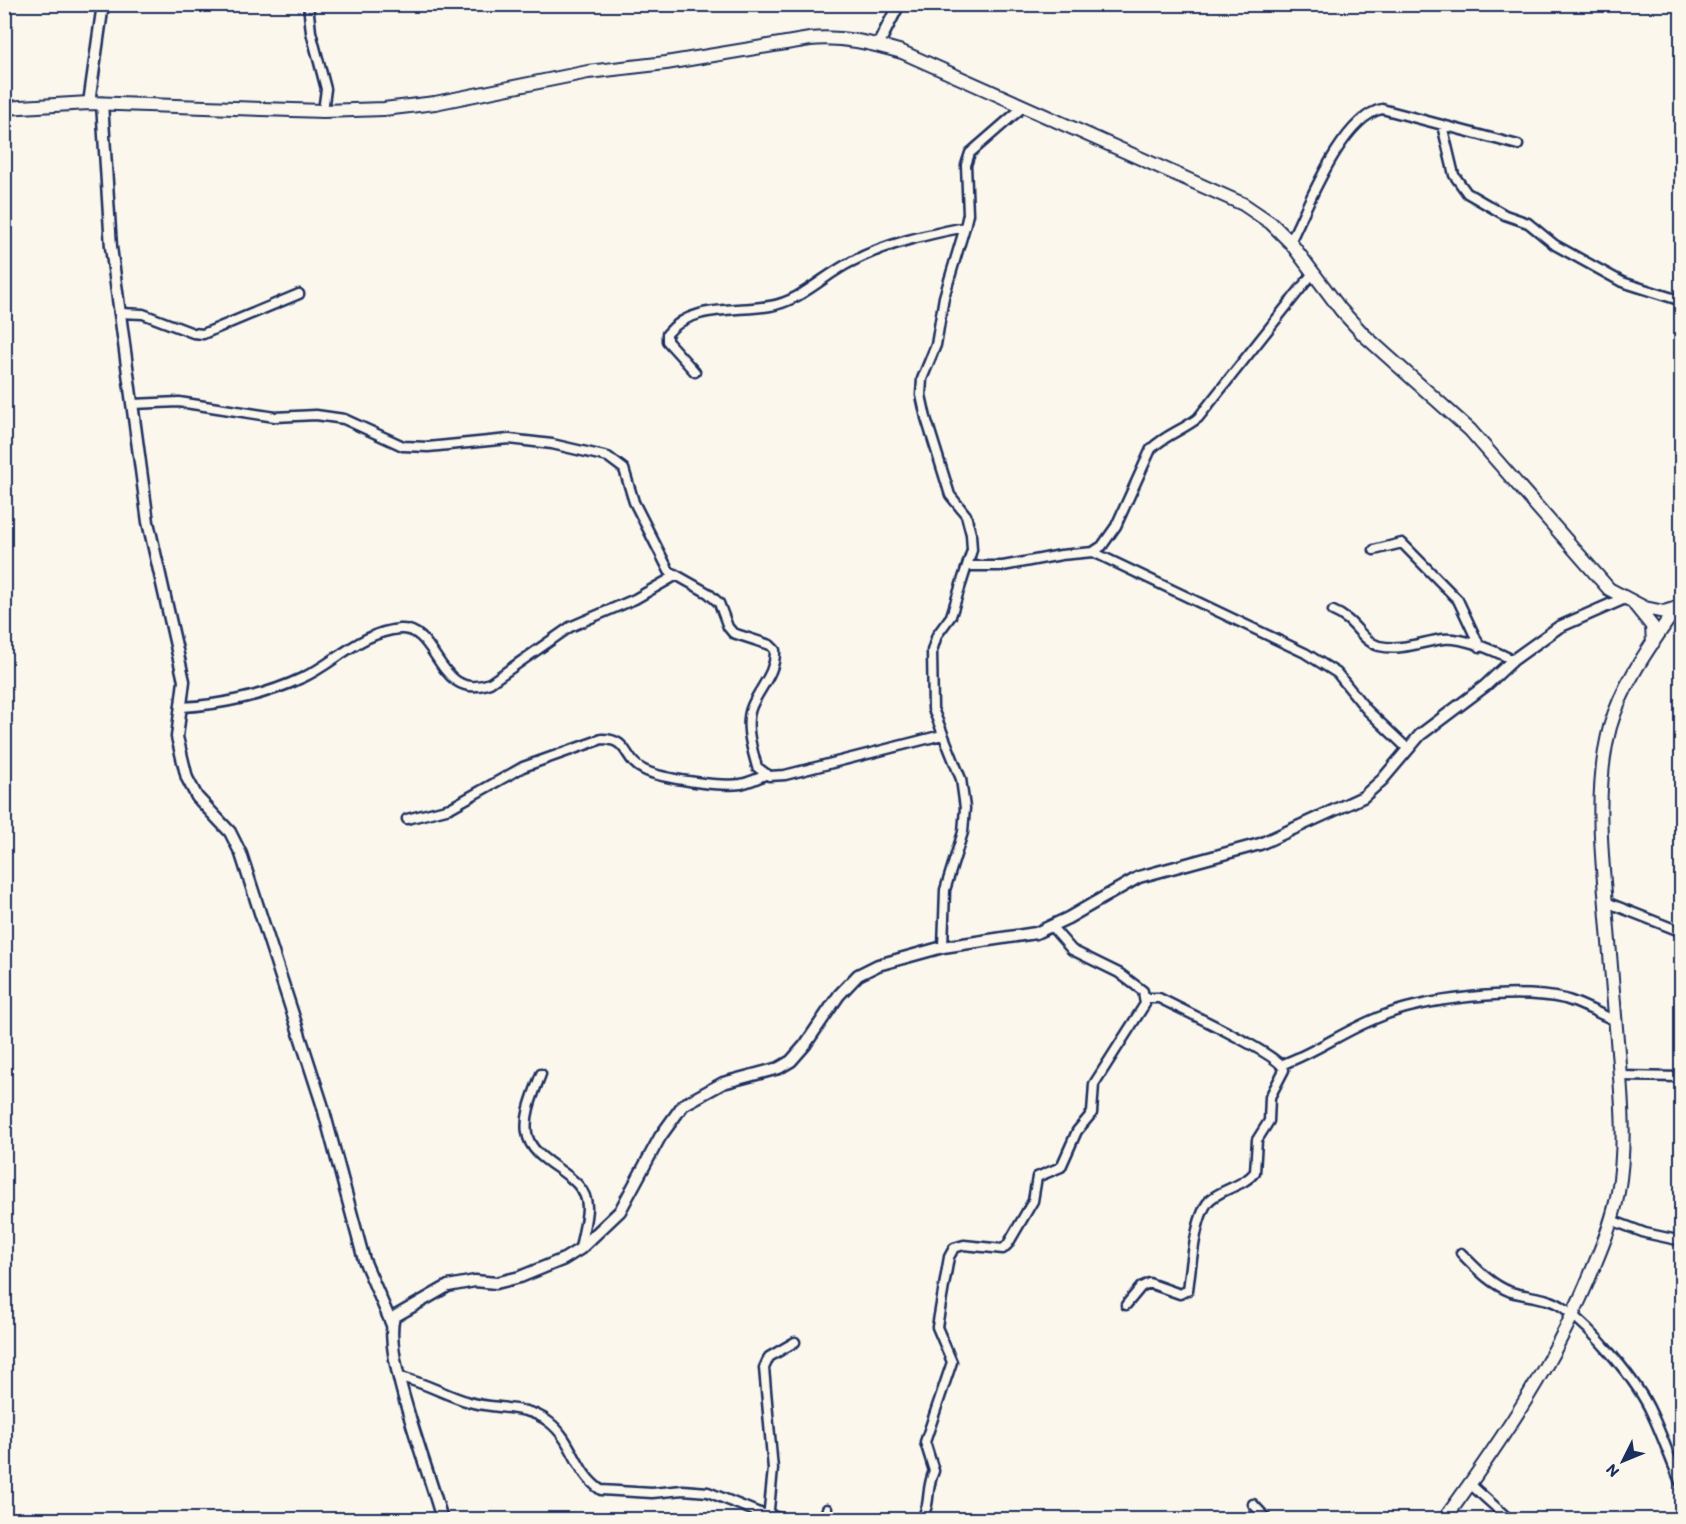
<svg xmlns="http://www.w3.org/2000/svg" width="1686" height="1524" font-family="Itim,sans-serif">
<style>
.lines{fill:none;stroke-linecap:round;stroke-linejoin:round}
.minor-casing{stroke:#1b2f5e;stroke-width:13}
.tertiary-casing{stroke:#1b2f5e;stroke-width:15}
.secondary-casing{stroke:#1b2f5e;stroke-width:16}
.minor{stroke:#fbf7ec;stroke-width:8}
.tertiary{stroke:#fbf7ec;stroke-width:10}
.secondary{stroke:#fbf7ec;stroke-width:12}
</style>
<rect width="100%" height="100%" fill="#fbf7ec"/>
<filter id="ink" filterUnits="userSpaceOnUse"><feTurbulence type="fractalNoise" baseFrequency=".0167" numOctaves="2"/><feDisplacementMap in="SourceGraphic" scale="12" xChannelSelector="R" yChannelSelector="G"/><feConvolveMatrix kernelMatrix="1 2 1 2 8 2 1 2 1" color-interpolation-filters="sRGB"/></filter>
<g filter="url(#ink)">
<g class="lines">
<defs>
<path id="minor" d="M308,4L311,32L326,89L323,111
M1442,125L1454,175L1467,193L1505,215L1528,223L1555,245L1622,282L1682,301
M1290,242C1308,206 1342,117 1382,109L1518,145
M119,313L143,314L193,333L203,334L299,294
M695,372L667,341V334C691,304 736,312 770,306C801,301 824,275 851,262C887,243 926,235 965,227
M133,404L179,402L275,417L316,415L344,419L403,446L428,447L509,439L552,444L608,457L624,469L634,502L669,571L708,593L719,603L728,627L733,633L770,645L775,650C776,673 760,687 752,706C744,724 752,749 757,767L769,776L785,775L942,735
M1374,550L1402,543L1458,600L1480,647
M1093,552L1305,653L1337,673L1367,710L1408,749
M967,566H1003L1061,555L1093,552L1102,546L1116,526L1151,449C1165,435 1183,430 1198,418L1313,273
M1333,611C1356,620 1361,641 1379,646C1402,651 1421,642 1443,639C1464,637 1495,651 1513,660
M182,707C221,705 266,695 302,678C335,663 361,632 400,629C439,626 437,703 490,683L570,627L635,599L675,576
M407,819L450,808L523,767L602,739C630,739 623,760 644,770C662,779 721,787 741,784C749,782 759,778 767,774
M1606,902L1682,932
M943,947L945,890L963,832L965,808L961,779L933,709L932,651L937,635L951,616L972,550L971,534L966,515L950,495L926,418L921,395L922,379L936,345L944,297L965,227L968,214L966,165L970,153L1023,107
M1283,1064C1316,1052 1344,1031 1377,1018C1423,998 1517,988 1565,999C1582,1004 1600,1014 1616,1021
M541,1074C534,1093 524,1114 527,1133C532,1166 587,1172 587,1207C587,1220 582,1235 580,1249
M1620,1076L1682,1077
M1611,1220L1645,1233L1682,1241
M1461,1253C1476,1268 1490,1284 1511,1292C1528,1297 1550,1297 1564,1308C1593,1330 1637,1380 1652,1414C1663,1437 1671,1462 1682,1486
M1126,1305L1141,1287L1149,1283L1180,1294L1188,1290C1191,1269 1195,1212 1211,1199C1224,1188 1244,1186 1255,1172L1257,1140L1269,1121L1270,1097L1284,1070C1281,1055 1178,1008 1159,998H1146
M400,1377C426,1383 445,1395 469,1402C496,1410 526,1404 549,1422C574,1441 575,1473 601,1490L652,1493L683,1490L708,1492L757,1512L788,1520
M1470,1484L1510,1520
M1253,1504L1268,1520
M768,1519L773,1469L764,1368L769,1357L795,1342
M824,1520L827,1509
M921,1520C932,1502 925,1491 934,1471L925,1442L952,1362L937,1327L949,1257L954,1248L964,1245L1003,1249L1008,1244L1033,1201L1037,1177L1061,1167L1077,1131L1092,1113L1094,1084L1145,1004L1143,991L1119,973L1072,950L1051,926"/>
<path id="tertiary" d="M878,45L899,4
M89,103L103,4
M102,103L111,247L148,522L184,681L177,737L187,778L197,797L230,832L241,854L322,1104L364,1260L392,1325
M442,1520C431,1475 382,1356 394,1317L448,1286L475,1281L496,1283L520,1277L564,1259L580,1249L620,1211L660,1137L683,1105L723,1083L779,1068L791,1061L805,1045L839,995L858,975L878,965L943,947L1036,933L1068,918L1139,877L1260,844L1363,797L1382,780L1420,735L1485,686L1513,660L1559,627L1623,599"/>
<path id="secondary" d="M4,108L89,103L323,111L384,109L435,103L588,72L666,63L810,39C843,36 871,43 902,52L1243,204L1271,223L1290,242L1341,310L1364,335L1470,430L1609,589L1645,608L1664,612L1677,608
M1635,605L1652,626L1653,643
M1444,1520C1502,1440 1557,1359 1594,1266C1604,1242 1614,1217 1618,1192C1627,1142 1621,1089 1617,1040C1613,991 1609,942 1605,893C1600,838 1596,781 1610,727C1623,682 1651,645 1677,607"/>
</defs>
<use href="#minor" class="minor-casing"/>
<use href="#tertiary" class="tertiary-casing"/>
<use href="#secondary" class="secondary-casing"/>
<use href="#minor" class="minor"/>
<use href="#tertiary" class="tertiary"/>
<use href="#secondary" class="secondary"/>
</g>
</g>
<rect width="1686" height="1524" fill="none" stroke="#fbf7ec" stroke-width="24"/>
<rect x="12" y="12" width="1662" height="1500" fill="none" stroke="#1b2f5e" stroke-width="2" filter="url(#ink)"/>
<g transform="translate(1623 1461) rotate(227)" stroke="#fbf7ec" stroke-width="4.5" paint-order="stroke">
<path d="M0-4.5L10 22L0 15L-10 22Z" fill="#1b2f5e"/>
<text y="-9" font-size="16" font-weight="bold" text-anchor="middle" fill="#1b2f5e">N</text>
</g>
</svg>
